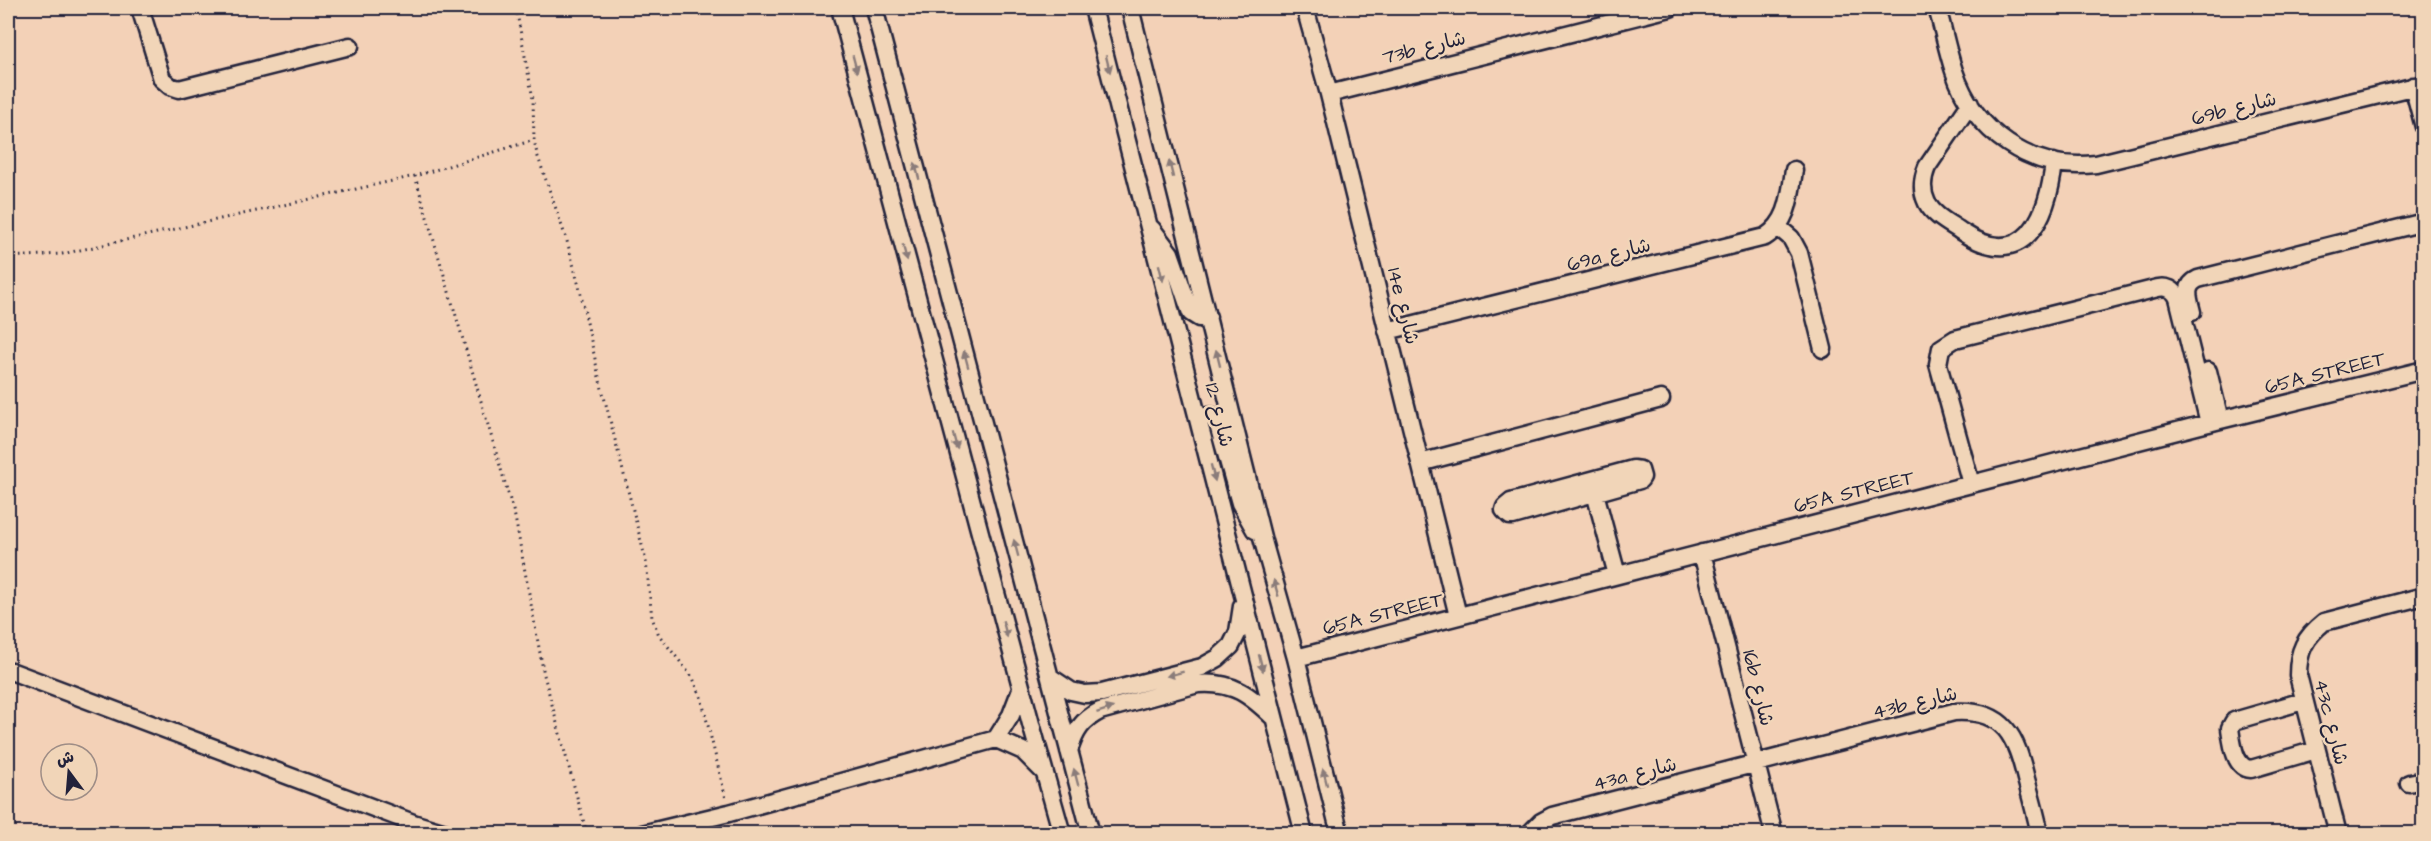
<svg xmlns="http://www.w3.org/2000/svg" width="2431" height="841" font-family="'Architects Daughter','Playpen Sans Arabic',sans-serif">
<style>
.lines{fill:none;stroke-linecap:round;stroke-linejoin:round}
.minor-casing{stroke:#22223b;stroke-width:21}
.path{stroke:#22223b;stroke-width:3;stroke-dasharray:1.5 4.5;stroke-linecap:butt}
.minor{stroke:#f1d5b8;stroke-width:16}
.oneway{fill:#8a7c7a}
.labels{text-anchor:middle;dominant-baseline:central;stroke-width:5;stroke-linejoin:round;paint-order:stroke}
.street-label{font-size:20px;fill:#22223b;stroke:#f1d5b8}
</style>
<rect width="100%" height="100%" fill="#f3d1b7"/>
<filter id="ink" filterUnits="userSpaceOnUse"><feTurbulence type="fractalNoise" baseFrequency=".0167" numOctaves="2"/><feDisplacementMap in="SourceGraphic" scale="12" xChannelSelector="R" yChannelSelector="G"/><feConvolveMatrix kernelMatrix="1 2 1 2 8 2 1 2 1" color-interpolation-filters="sRGB"/></filter>
<g filter="url(#ink)">
<g class="lines">
<defs>
<path id="minor" d="M140,8L162,79L170,86L179,89L350,46
M840,8L1031,724L1062,834
M874,8L1091,834
M1093,8L1304,834
M1130,8L1263,541L1296,658L1340,834
M1305,8L1329,94L1458,616
M1937,8C1943,28 1947,50 1954,71C1974,132 2030,172 2096,164L2424,84
M2413,86L2424,127
M1329,94L1670,8
M1970,104L1927,167C1922,179 1921,191 1927,203C1934,216 1949,223 1962,232C2024,273 2048,218 2054,162
M1778,227L1791,238L1799,253L1823,349
M1152,229L1170,253L1191,313L1199,318L1208,317
M2192,312C2189,299 2183,286 2198,279L2424,222
M1387,331L1765,237C1789,222 1790,196 1794,170
M2208,371L2220,420
M1198,417L1212,416L1217,421L1240,503L1255,530
M1420,463L1661,399
M1633,469L1640,470L1642,477L1640,480L1513,516H1510L1504,510L1505,507L1511,502Z
M1971,484L1938,364L1941,348L1955,339L2158,288C2167,286 2174,289 2178,298L2209,423
M1595,493L1617,575
M1702,553L1774,834
M1296,658L2220,420L2424,370
M8,670L416,824L449,834
M1050,677L1071,691L1085,694L1102,693L1202,667L1218,658L1231,646L1238,632L1242,606
M2303,701L2234,721L2230,728C2232,742 2234,768 2251,769L2316,750
M996,739L1011,715L1021,689
M1069,751C1075,731 1082,720 1100,711L1198,684C1233,681 1250,695 1274,718
M2409,783L2424,780
M642,834L729,813L996,739L1023,751L1043,771
M1529,834L1541,822L1552,816L1954,712C2005,709 2016,737 2026,779C2031,797 2036,815 2040,834
M2338,834L2298,675C2298,651 2305,637 2324,622L2424,596"/>
</defs>
<use href="#minor" class="minor-casing"/>
<path class="path" d="M516,8L533,99L534,140L537,154L567,241L579,286L599,377L646,561L652,618L659,635L693,678L701,697L726,799
M415,176L515,517L544,675L587,834
M8,257L62,254L415,176L534,140
M2188,832L2189,834"/>
<use href="#minor" class="minor"/>
</g>
<defs><path id="oneway-solid" d="M-6-.8H1V-3.2L6.5 0L1 3.2V.8H-6Z" transform="scale(1.5)"/></defs>
<g class="oneway">
<use href="#oneway-solid" transform="translate(855 64) rotate(75)"/>
<use href="#oneway-solid" transform="translate(1108 64) rotate(76)"/>
<use href="#oneway-solid" transform="translate(1171 169) rotate(-104)"/>
<use href="#oneway-solid" transform="translate(917 171) rotate(-105)"/>
<use href="#oneway-solid" transform="translate(905 253) rotate(75)"/>
<use href="#oneway-solid" transform="translate(1161 273) rotate(76)"/>
<use href="#oneway-solid" transform="translate(1218 358) rotate(-104)"/>
<use href="#oneway-solid" transform="translate(966 359) rotate(-105)"/>
<use href="#oneway-solid" transform="translate(955 441) rotate(75)"/>
<use href="#oneway-solid" transform="translate(1213 473) rotate(76)"/>
<use href="#oneway-solid" transform="translate(1016 548) rotate(-105)"/>
<use href="#oneway-solid" transform="translate(1276 588) rotate(-106)"/>
<use href="#oneway-solid" transform="translate(1005 629) rotate(75)"/>
<use href="#oneway-solid" transform="translate(1261 663) rotate(76)"/>
<use href="#oneway-solid" transform="translate(1175 674) rotate(165)"/>
<use href="#oneway-solid" transform="translate(1105 710) rotate(-18)"/>
<use href="#oneway-solid" transform="translate(1076 777) rotate(-105)"/>
<use href="#oneway-solid" transform="translate(1325 777) rotate(-104)"/>
</g>
</g>
<g class="labels">
<g class="street-label">
<text transform="translate(1424 48) rotate(-14)">73b شارع</text>
<text transform="translate(2234 109) rotate(-14)">69b شارع</text>
<text transform="translate(1609 255) rotate(-14)">69a شارع</text>
<text transform="translate(1403 306) rotate(76)">14e شارع</text>
<text transform="translate(2325 373) rotate(-14)">65A STREET</text>
<text transform="translate(1219 415) rotate(76)">شارع 12</text>
<text transform="translate(1854 492) rotate(-14)">65A STREET</text>
<text transform="translate(1383 614) rotate(-14)">65A STREET</text>
<text transform="translate(1758 688) rotate(76)">16b شارع</text>
<text transform="translate(1915 703) rotate(-13)">43b شارع</text>
<text transform="translate(2331 722) rotate(76)">43c شارع</text>
<text transform="translate(1635 774) rotate(-14)">43a شارع</text>
</g>
</g>
<rect width="2431" height="841" fill="none" stroke="#f1d5b8" stroke-width="30"/>
<rect x="15" y="15" width="2401" height="811" fill="none" stroke="#22223b" stroke-width="2" filter="url(#ink)"/>
<g transform="translate(69 772) rotate(344)"><circle r="28" fill="#f1d5b8" stroke="#9e8d86" stroke-width="1.5"/>
<path d="M0-4.5L10 22L0 15L-10 22Z" fill="#22223b"/>
<text y="-9" font-size="16" font-weight="bold" text-anchor="middle" fill="#22223b">ش</text>
</g>
</svg>
